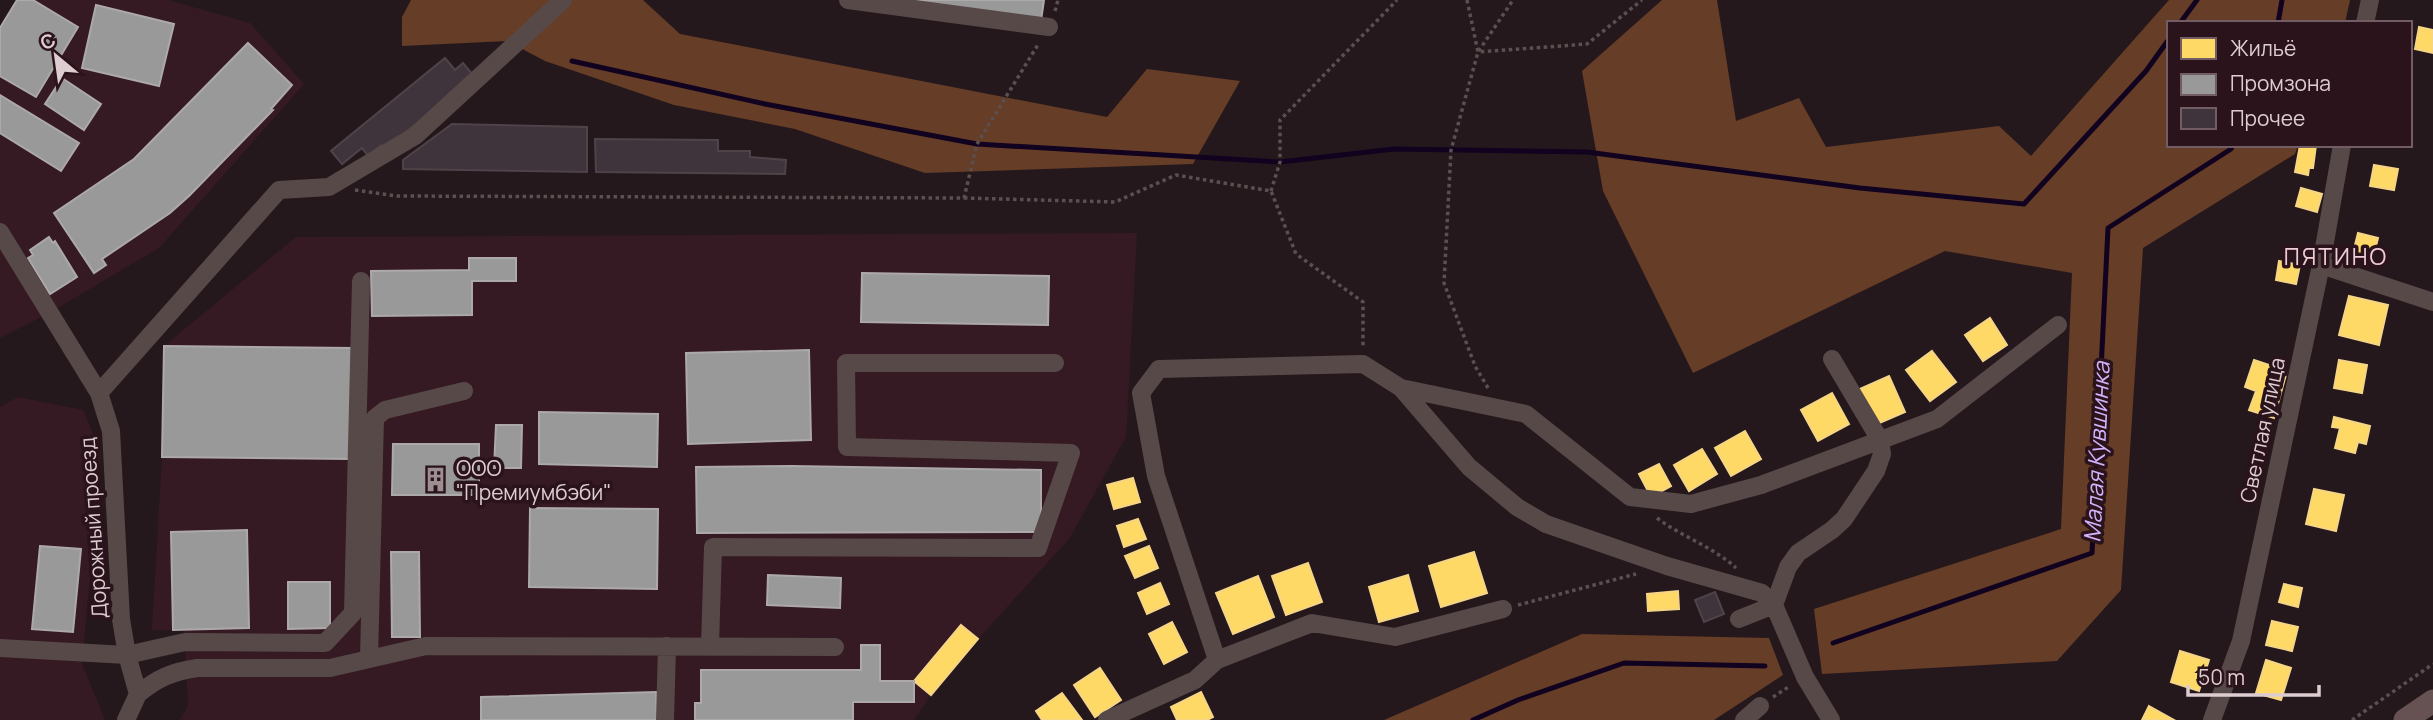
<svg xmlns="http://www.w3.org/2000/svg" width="2433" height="720" font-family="Manrope,sans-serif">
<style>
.built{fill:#351a23}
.forest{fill:#663d26}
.homes{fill:#ffd966;stroke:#f5d586;stroke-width:2}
.industry{fill:#999;stroke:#ada9aa;stroke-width:2}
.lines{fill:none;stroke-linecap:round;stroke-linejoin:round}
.stream{stroke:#11021f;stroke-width:5}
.building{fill:#40343c;stroke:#4e4348;stroke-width:2}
.path{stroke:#5b4f50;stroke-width:3.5;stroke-dasharray:3.5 3.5;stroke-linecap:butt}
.minor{stroke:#584949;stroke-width:18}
.major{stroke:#665252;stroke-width:23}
.labels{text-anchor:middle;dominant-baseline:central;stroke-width:7;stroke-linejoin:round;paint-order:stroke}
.street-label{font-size:21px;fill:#ddcdd1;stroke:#2a131b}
.poi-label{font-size:21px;fill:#ddcdd1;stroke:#2a131b;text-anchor:start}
.neighbourhood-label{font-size:23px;letter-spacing:2px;fill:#eecdd7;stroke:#2a131b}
.water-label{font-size:23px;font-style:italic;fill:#d2b3fb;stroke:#2a131b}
</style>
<rect width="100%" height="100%" fill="#25181c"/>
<path class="built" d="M16,0H168L250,23L304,84L159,248L49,313L0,338V26Z
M1137,233L1126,437L1069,539L978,639L931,695L914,720H180L188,705L184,630H152L162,457L164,346L296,237Z
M18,397L83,410L101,452L82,664L105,720H0V407Z"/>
<path class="forest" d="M411,0H643L680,34L1107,117L1147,69L1240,81L1193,164L925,173L795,129L674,105L545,61L507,41L402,46V17Z
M1662,0H1717L1736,121L1799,98L1826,147L1999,126L2031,156L2169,0H2350L2345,23H2169V145H2298L2295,154L2143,248L2121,590L2057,661L1822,674L1814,609L2061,529L2072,273L1945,251L1693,373L1603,191L1582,71Z
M1582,634L1769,638L1783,675L1714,720H1384Z"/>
<path class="homes" d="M2419,27L2433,30V53L2415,49Z
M2300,145H2316L2313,168H2309L2308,175L2295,172Z
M2374,165L2398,169L2394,190L2370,186Z
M2301,188L2322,194L2317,212L2296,206Z
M2358,233L2378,238L2372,262L2352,257Z
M2279,261L2300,265L2296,284L2276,280Z
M2349,296L2388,305L2379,345L2339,335Z
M1990,318L2007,345L1983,361L1965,335Z
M1932,351L1956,382L1930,401L1906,370Z
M2254,360L2287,371L2274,418L2249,410L2256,391L2245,387Z
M2339,360L2367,365L2362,393L2334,388Z
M1889,376L1905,412L1868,428L1853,392Z
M1832,393L1849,424L1818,441L1801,410Z
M2334,417L2370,426L2366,444L2358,442L2355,453L2335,448L2340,428L2332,427Z
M1745,431L1761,459L1731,476L1715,448Z
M1702,449L1717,474L1689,491L1674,465Z
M1659,464L1671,486L1651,497L1639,474Z
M1133,478L1140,502L1114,509L1107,485Z
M2314,489L2344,495L2336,531L2306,524Z
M1138,519L1146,539L1124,547L1117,526Z
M1149,546L1158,568L1135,578L1125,556Z
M1474,552L1487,593L1441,607L1429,566Z
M1308,563L1322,602L1286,615L1272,576Z
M1408,575L1418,611L1379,622L1369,587Z
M1258,576L1274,617L1233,634L1216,593Z
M1160,583L1169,604L1147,614L1138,593Z
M2284,584L2302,588L2298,607L2279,602Z
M1678,591L1679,609L1648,611L1647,594Z
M2272,621L2298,627L2292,651L2266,645Z
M1172,622L1187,652L1164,664L1149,634Z
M961,625L978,639L931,695L914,681Z
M2180,651L2209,660L2199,691L2171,682Z
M2266,660L2291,668L2281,700L2256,693Z
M1100,668L1121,700L1095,717L1074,685Z
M1201,692L1213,717L1207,720H1177L1171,707Z
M1062,693L1082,720H1042L1036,711Z
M2149,706L2174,720H2142Z"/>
<path class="industry" d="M17,0H33L78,27L36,97L0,76V28Z
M886,0H1044L1041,21Z
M96,5L174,24L159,86L82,68Z
M248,43L292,85L271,109L273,110L189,196L170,213L102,259L106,265L94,273L54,213L134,159Z
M62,78L101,104L84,130L45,104Z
M0,95L79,143L61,171L0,133Z
M49,237L53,243L55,241L77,277L50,294L28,258L33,255L30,250Z
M469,258H516V281H472V315L372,316L371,271L469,270Z
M862,273L1049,276L1048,325L861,322Z
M164,346L353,348L351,459L162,457Z
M809,350L811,440L688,444L686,353Z
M539,412L658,414L657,467L539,464Z
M496,425H522L521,468H494Z
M393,444H479V495H392Z
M792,466L1041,470V532L697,533L696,467Z
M530,508L658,509L657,589L529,587Z
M247,530L249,628L173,630L171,532Z
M40,546L81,549L73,632L32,629Z
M391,552H419L420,637H392Z
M768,575L841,578L840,608L767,605Z
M288,582H330V628L288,629Z
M861,645H880V681H914V702H853V720H695V703H701V670H861Z
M656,692L657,720H481V697Z"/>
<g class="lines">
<path class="stream" d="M2180,23L2197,0
M2278,23L2282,0
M572,61L765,104L977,144L1280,162L1394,149L1587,152L1860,188L2024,204L2146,71L2169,39
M1833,643L2092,553L2108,228L2231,149L2233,145
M1473,720L1518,700L1624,663L1765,666"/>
</g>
<path class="building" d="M445,58L455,70L463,63L474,76L385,149L381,145L368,156L362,148L342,164L331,151Z
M452,124L587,127V172L403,169V160Z
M595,139L718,140V151H750V157L786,160L785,174L596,172Z
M1715,592L1724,614L1704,622L1695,600Z"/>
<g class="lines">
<path class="path" d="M1467,0L1478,52L1587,44L1642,0
M1055,11L1058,0
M355,190L397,196L964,198L977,144L1039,43
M1271,191L1280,162V120L1397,0
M964,198L1115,202L1176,175L1271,191L1296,254L1363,302V347
M1488,388L1475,366L1444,283L1451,150L1478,52L1513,0
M1657,518C1682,537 1712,546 1736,568
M1518,605L1636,574
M1773,697L1790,686
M2352,720L2433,664"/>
<path class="minor" d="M848,0L1049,27
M2365,23L2370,0
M0,232L99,393L111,431L121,619L127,655L138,694L126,720
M2321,265L2433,302
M1401,388L1526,414L1630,497L1691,504L1761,485L1937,419L2058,325
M99,393L279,190L329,187L415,136L563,0
M1739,619L1774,605L1788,567L1798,553L1832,530L1844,519L1876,471L1882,454L1880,440L1832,359
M710,646L713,547L1038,548L1071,453L847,447L846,363H1055
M0,648L127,655L185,642L325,643L353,613L361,281
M369,659L375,418L385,410L464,391
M1217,660L1156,476L1141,393L1159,369L1363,364L1401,388L1469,467L1517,507L1546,524L1667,566L1762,593L1774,605L1805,677L1831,720
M138,694C158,678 171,672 197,668H330L426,646L835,647
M665,720L667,646
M1107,720L1195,680L1217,660L1312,623L1395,637L1503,609
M1744,720L1760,706
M2212,720L2241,641L2321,265L2342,145"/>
<path class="major" d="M2405,720L2433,701"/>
</g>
<defs>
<symbol id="building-bare" viewBox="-9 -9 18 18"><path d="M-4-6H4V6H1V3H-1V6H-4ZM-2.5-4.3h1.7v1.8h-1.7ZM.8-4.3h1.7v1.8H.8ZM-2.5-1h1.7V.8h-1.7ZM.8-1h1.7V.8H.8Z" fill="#9d8e92" stroke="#2a131b" stroke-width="2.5" paint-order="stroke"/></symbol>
</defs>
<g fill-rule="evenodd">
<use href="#building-bare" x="418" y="462" width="35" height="35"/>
</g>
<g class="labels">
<g class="street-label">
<text transform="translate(2262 430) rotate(-78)">Светлая улица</text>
<text transform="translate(93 528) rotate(-94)">Дорожный проезд</text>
</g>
<g class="poi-label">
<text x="456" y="468">ООО<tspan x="456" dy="24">"Премиумбэби"</tspan></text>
</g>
<g class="neighbourhood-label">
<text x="2336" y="256">ПЯТИНО</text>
</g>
<g class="water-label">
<text transform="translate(2096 452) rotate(-87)">Малая Кувшинка</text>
</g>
</g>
<rect x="2167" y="21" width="245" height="126" fill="#2a131b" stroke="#725d64" stroke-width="2"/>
<rect x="2181" y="38" width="35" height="21" fill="#ffd966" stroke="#725d64" stroke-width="2"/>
<text x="2230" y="56" font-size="21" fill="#ddcdd1">Жильё</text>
<rect x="2181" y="74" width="35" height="21" fill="#999999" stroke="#725d64" stroke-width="2"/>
<text x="2230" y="91" font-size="21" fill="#ddcdd1">Промзона</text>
<rect x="2181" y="108" width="35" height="21" fill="#40343c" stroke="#725d64" stroke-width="2"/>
<text x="2230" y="126" font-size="21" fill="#ddcdd1">Прочее</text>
<g transform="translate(56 56) rotate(331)" stroke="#2a131b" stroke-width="5" paint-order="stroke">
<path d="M0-5L12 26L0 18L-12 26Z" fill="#ddcdd1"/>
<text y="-10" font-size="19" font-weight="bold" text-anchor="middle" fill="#ddcdd1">С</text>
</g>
<path d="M2188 685v10h131v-10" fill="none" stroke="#ddcdd1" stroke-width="3.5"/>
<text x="2198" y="685" font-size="21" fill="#ddcdd1" stroke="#2a131b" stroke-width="5" paint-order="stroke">50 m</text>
</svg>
